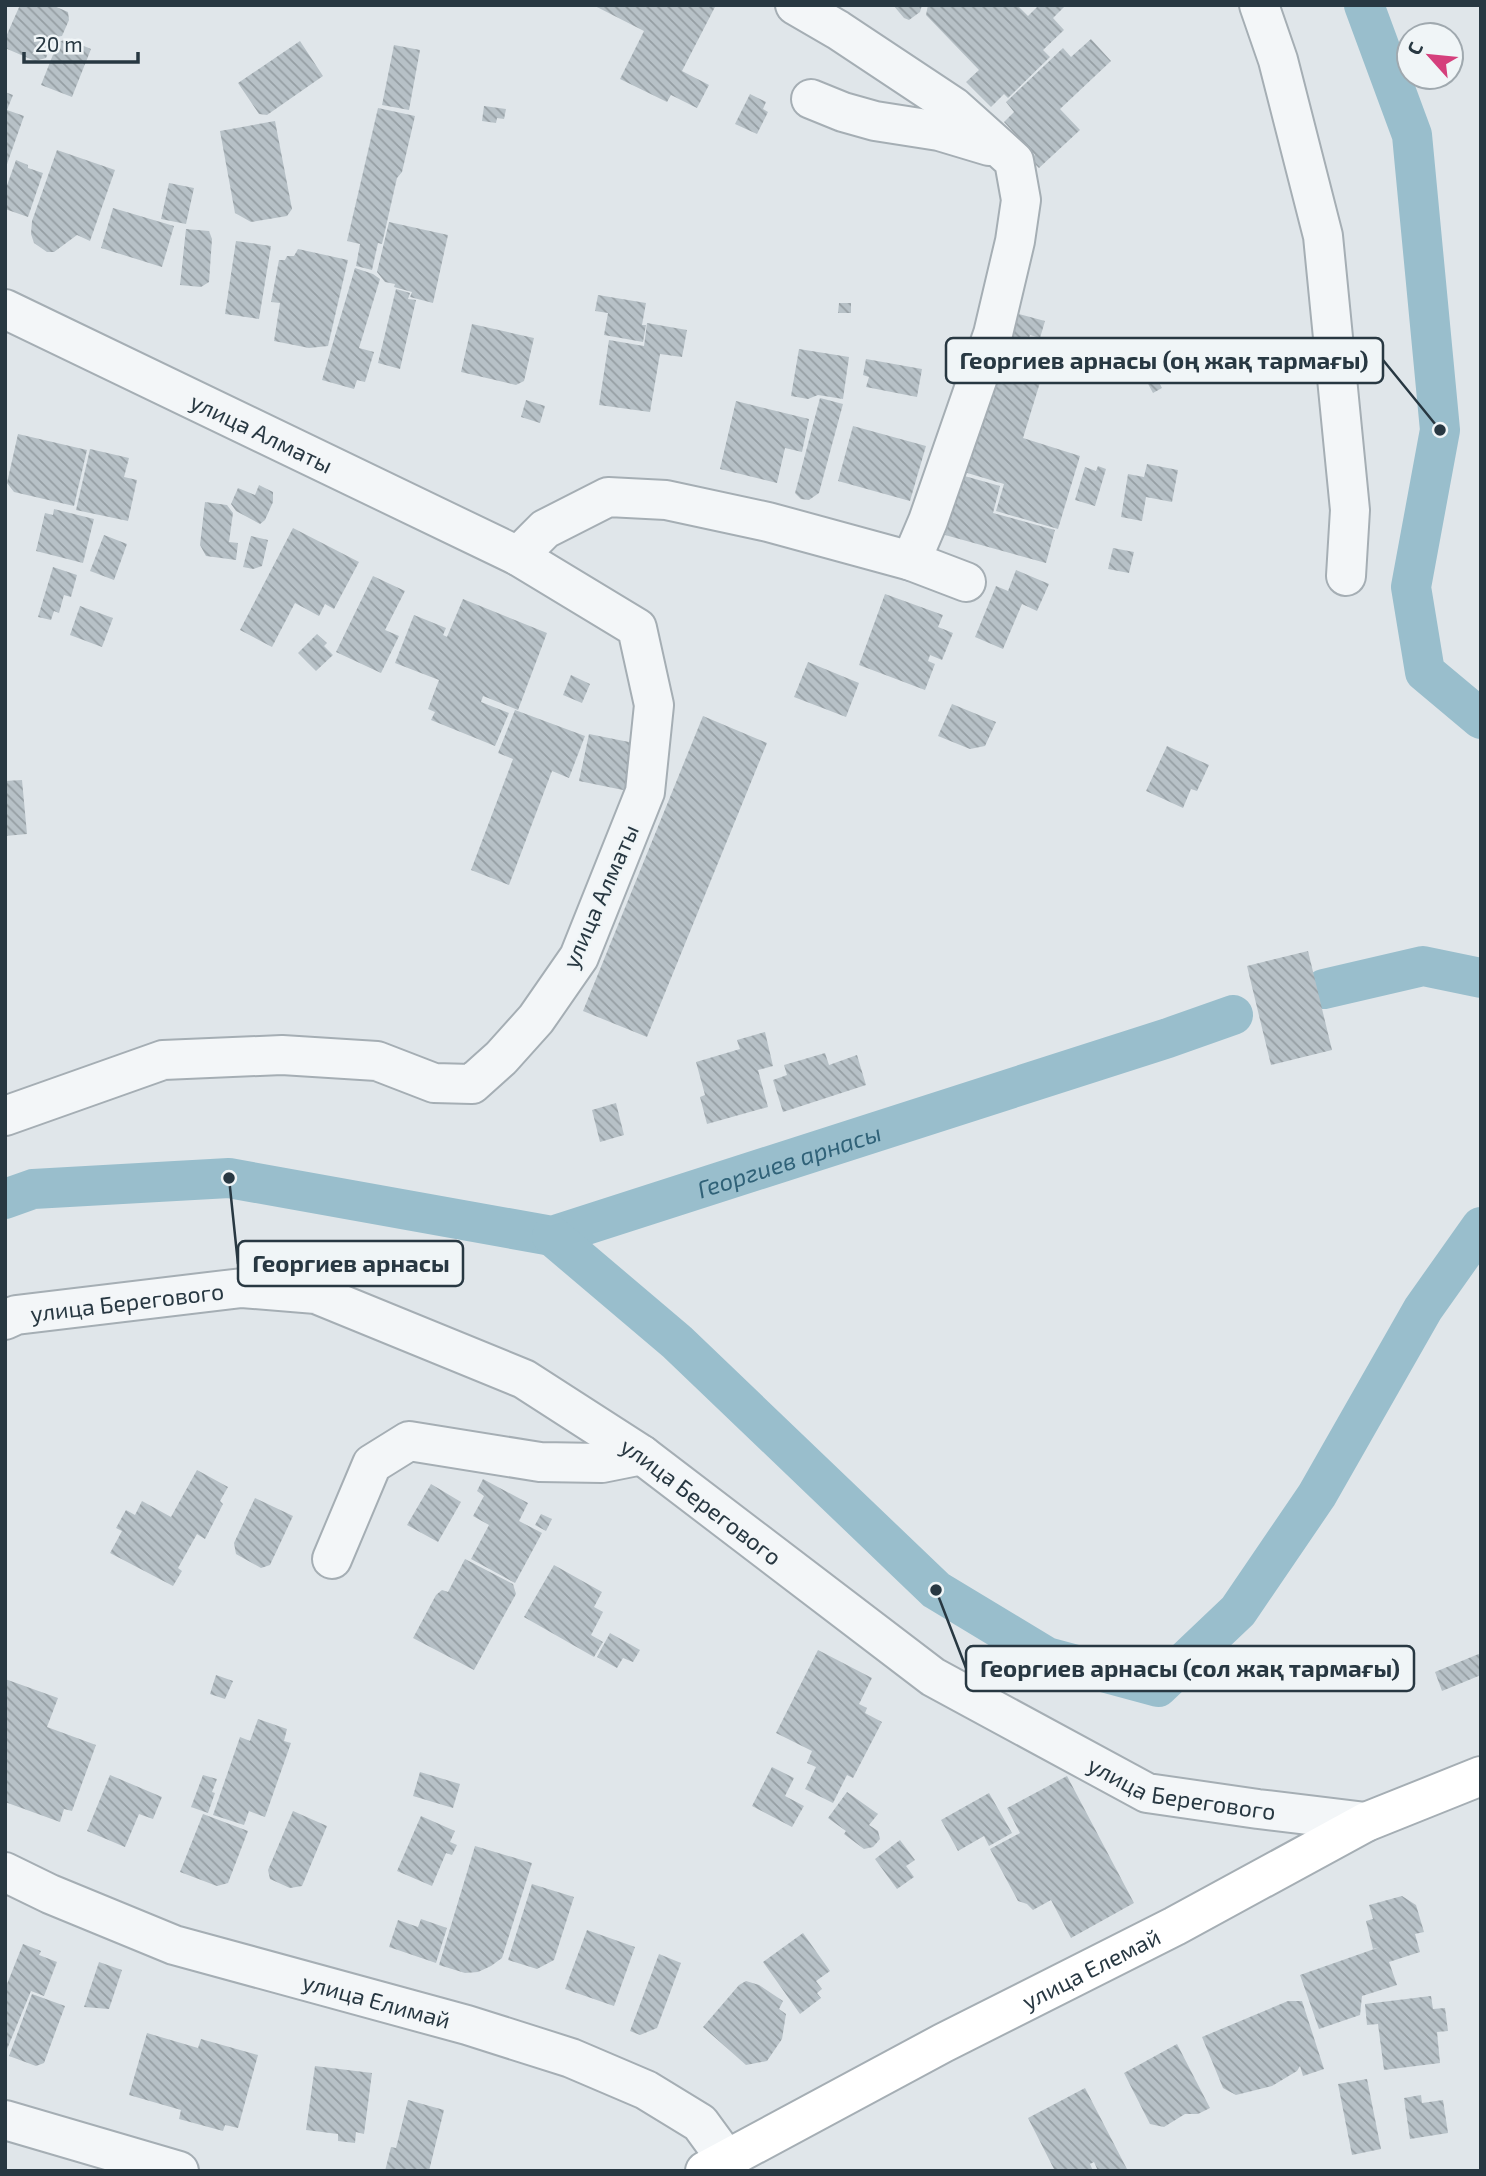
<svg xmlns="http://www.w3.org/2000/svg" width="1486" height="2176" font-family="'Exo 2',sans-serif">
<style>
.lines{fill:none;stroke-linecap:round;stroke-linejoin:round}
.canal{stroke:#99becc;stroke-width:40}
.building{fill:url(#building-back-hatch)}
.street-casing{stroke:#a5aeb4;stroke-width:42}
.secondary-casing{stroke:#a5aeb4;stroke-width:42}
.street{stroke:#f3f6f8;stroke-width:38}
.secondary{stroke:#fff;stroke-width:38}
.labels{text-anchor:middle;dominant-baseline:central;stroke-width:5;stroke-linejoin:round;paint-order:stroke}
.street-label{font-size:23px;fill:#283842;stroke:#f0f5f7}
.water-label{font-size:24px;font-style:italic;fill:#306278;stroke:#f0f5f7}
.leader{fill:none;stroke:#283842;stroke-width:2.5}
.callout-dot{fill:#283842;stroke:#f0f5f7;stroke-width:2.5}
.callout{fill:#f0f5f7;stroke:#283842;stroke-width:2.5}
.callout-label{font-size:24px;text-anchor:middle;font-weight:bold;fill:#283842}
</style>
<defs>
<pattern id="building-back-hatch" width="6" height="6" patternUnits="userSpaceOnUse" patternTransform="scale(1.75)"><rect width="6" height="6" fill="#b7c1c7"/><path d="M-1 5l2 2M0 0l6 6M5-1l2 2" fill="none" stroke="#959ea3"/></pattern>
</defs>
<rect width="100%" height="100%" fill="#e0e6ea"/>
<g class="lines">
<g class="canal">
<path d="M1364,5L1412,135L1440,430L1411,587L1425,672L1481,719"/>
<path d="M1324,989L1423,966L1481,978"/>
<path id="s1" d="M5,1199L33,1189L229,1178L552,1236L1168,1038L1233,1015"/>
<path d="M552,1236L677,1342L936,1590L1047,1657L1158,1687L1238,1611L1317,1495L1423,1309L1481,1227"/>
</g>
</g>
<path class="building" d="M20,5H43L48,7L54,6L68,12L69,20L62,36L55,37L46,58L35,61L5,48V39Z
M593,5H716L682,71L709,85L697,108L671,95L667,102L620,79L644,31Z
M893,5H922L920,12L909,20L904,18Z
M928,5H1017L1028,16L1039,5H1066L1053,18L1064,30L1043,50L1050,57L1008,98L1004,94L991,107L966,82L979,70L926,15Z
M67,39L91,49L72,97L41,85L58,42Z
M1091,39L1111,61L1060,109L1080,130L1039,168L1030,159L1035,155L1004,122L1014,112L1006,102L1063,48L1071,57Z
M300,41L323,76L267,115L259,114L238,83Z
M394,45L420,50L409,110L382,105Z
M5,92L13,95L7,110L24,116L6,167Z
M750,94L766,102L763,109L768,112L757,134L735,124Z
M484,106L506,109L504,119L497,118L496,123L482,121Z
M378,108L415,116L402,172L397,178L382,244L378,243L372,270L356,266L360,244L347,241Z
M275,121L292,209L287,216L251,222L235,213L220,131Z
M57,150L115,170L90,241L77,235L54,252H47L34,243L31,234L32,221Z
M16,160L28,165V168L43,173L28,217L5,209V191Z
M169,183L194,188L186,224L161,219Z
M113,208L174,226L162,267L101,248Z
M389,222L448,235L433,303L410,297L412,292L394,287L395,284L385,282L377,272Z
M186,229L209,231L212,239L209,282L201,287L180,285Z
M236,241L271,246L259,319L225,314Z
M298,249L348,260L328,346L309,348L274,341L280,303L271,302L279,260H285L287,256H294Z
M355,268L373,274L380,279L359,348L374,352L365,382L357,380L354,389L322,380Z
M396,289L410,293L408,299L416,300L400,369L378,363Z
M598,295L646,303L642,325H646L643,342L604,335L608,313L595,311Z
M839,303H851V313H838Z
M1015,313L1045,321L1040,338L1030,335L1027,345L1008,340Z
M647,323L687,330L682,357L660,354L650,412L599,405L609,340L644,346Z
M472,324L534,338L524,381L516,385L461,372Z
M1003,344L1040,355L1046,363L1023,438L1080,456L1058,529L996,511L1004,484L964,472Z
M799,349L849,357L843,399L818,395L808,399L791,396Z
M866,359L922,369L917,397L866,387L869,377L863,375Z
M1156,377L1162,388L1153,393L1147,382Z
M820,398L843,404L819,493L809,500L801,499L795,493Z
M526,400L545,406L540,423L521,417Z
M736,401L809,419L802,452L785,448L777,483L720,469Z
M853,426L926,446L910,501L838,481Z
M18,434L87,450L74,506L14,492L7,483Z
M90,449L129,458L124,477L137,480L128,521L76,510Z
M1147,464L1178,470L1172,502L1146,497L1142,521L1121,517L1128,474L1144,477Z
M1098,466L1106,469L1095,506L1075,500L1085,467L1096,471Z
M961,475L1000,486L993,513L1055,530L1046,563L945,535Z
M259,485L273,492V502L265,520L260,524L236,511L231,504L238,488L255,495Z
M205,502L227,505L233,513L229,542L238,543L236,560L206,556L200,545Z
M54,509L94,519L83,563L36,551L45,513L53,515Z
M293,528L359,562L334,609L325,604L319,616L295,603L272,647L240,630Z
M104,535L127,544L114,580L90,571Z
M251,536L268,540L262,566L253,569L243,567Z
M1113,548L1134,552L1129,573L1108,569Z
M53,567L77,575L71,597L64,595L59,613L54,611L51,620L38,617Z
M1016,570L1049,584L1037,611L1022,604L1003,649L975,637L996,586L1008,591Z
M373,576L405,591L385,630L399,636L381,673L336,652Z
M885,594L943,615L938,627L953,633L942,660L930,655L928,661L935,664L925,690L859,665Z
M463,599L547,633L518,710L483,696L481,702L509,713L495,746L431,720L435,712L428,709L439,680L395,663L414,615L446,628L443,635L447,637Z
M80,606L113,618L102,647L70,635Z
M317,634L327,643L324,646L333,655L316,671L298,653Z
M808,662L859,683L846,717L794,697Z
M571,675L590,684L582,703L563,695Z
M952,704L996,722L985,746L970,749L938,736Z
M515,710L585,736L569,778L552,771L509,885L471,870L513,759L498,753Z
M703,716L767,743L647,1037L583,1011Z
M589,734L639,744L628,791L579,781Z
M1167,746L1209,765L1197,791L1191,789L1183,808L1146,791Z
M22,780L27,834L5,836V781Z
M1308,951L1332,1050L1271,1065L1247,966Z
M765,1032L773,1066L758,1070L768,1107L707,1124L700,1097L705,1095L696,1062L740,1049L737,1040Z
M825,1053L829,1065L857,1055L866,1085L783,1112L773,1080L787,1075L784,1065Z
M616,1103L624,1135L600,1142L592,1110Z
M197,1470L228,1487L220,1501L223,1504L205,1539L197,1534L178,1568L182,1571L173,1586L110,1553L122,1531L116,1528L126,1510L135,1515L142,1501L171,1517Z
M483,1479L528,1503L519,1521L542,1533L515,1583L471,1559L489,1525L473,1516L484,1496L477,1491Z
M431,1484L461,1502L438,1542L407,1525Z
M255,1498L293,1516L270,1565L261,1568L236,1554L234,1543Z
M541,1514L552,1519L546,1531L535,1525Z
M465,1559L513,1584L516,1594L474,1670L413,1638L436,1595L442,1590L448,1592Z
M554,1565L602,1592L594,1607L603,1612L591,1635L603,1642L594,1657L524,1617Z
M610,1633L640,1650L633,1662L623,1658L617,1668L597,1657Z
M818,1650L872,1678L859,1704L867,1708L865,1713L882,1722L853,1778L847,1775L833,1803L805,1789L816,1767L807,1763L812,1751L776,1733Z
M1481,1653V1675L1442,1691L1435,1672Z
M216,1675L233,1681L225,1699L210,1694Z
M5,1679L58,1698L47,1727L96,1745L72,1811L64,1809L60,1822L5,1802Z
M258,1719L287,1729L284,1741L291,1743L265,1817L249,1811L244,1825L213,1815L240,1737L250,1741Z
M772,1767L794,1778L785,1796L804,1806L792,1827L752,1806Z
M420,1772L460,1784L453,1808L413,1796Z
M110,1775L162,1797L153,1819L139,1814L125,1847L87,1831Z
M203,1775L217,1779L212,1792L215,1793L208,1813L191,1807Z
M1067,1776L1134,1903L1071,1938L1051,1900L1033,1910L1027,1904L1018,1901L990,1849L1020,1833L1007,1808Z
M847,1792L878,1814L869,1825L878,1831L880,1839L873,1847L864,1849L844,1834L846,1831L828,1818Z
M989,1793L1012,1833L989,1846L984,1836L958,1851L941,1820Z
M293,1811L327,1826L302,1886L290,1888L270,1879L268,1870Z
M203,1814L248,1831L228,1883L217,1886L180,1872Z
M421,1816L455,1831L450,1842L457,1845L452,1855L446,1853L432,1886L397,1871Z
M900,1840L915,1860L906,1866L914,1877L897,1889L875,1859Z
M475,1846L532,1863L502,1958L491,1966L478,1972L465,1973L439,1965Z
M532,1884L574,1897L554,1960L537,1969L508,1960Z
M1402,1896L1416,1905L1424,1932L1415,1934L1420,1952L1389,1962L1397,1985L1362,1996L1360,2015L1319,2029L1300,1975L1380,1947L1373,1949L1366,1921L1373,1919L1369,1905Z
M421,1919L447,1928L436,1963L389,1947L398,1920L418,1927Z
M587,1930L635,1947L614,2006L565,1989Z
M803,1933L830,1971L816,1981L822,1989L817,1993L821,1998L800,2014L763,1962Z
M23,1944L41,1951L39,1955L57,1962L44,1996L31,1991L5,2054V1989Z
M659,1954L681,1963L657,2028L640,2035L630,2031Z
M99,1962L122,1970L109,2009L84,2007Z
M746,1981L759,1985L783,2001L779,2009L786,2014L782,2039L767,2061L746,2065L703,2027L739,1985Z
M32,1994L65,2006L44,2063L36,2066L9,2056Z
M1431,1996L1433,2009L1445,2008L1448,2031L1437,2032L1440,2063L1384,2070L1378,2024L1367,2025L1365,2004Z
M1288,2001H1302L1324,2069L1303,2076L1300,2066L1297,2071L1272,2086L1236,2095L1223,2088L1202,2037Z
M147,2033L198,2048L201,2039L258,2055L238,2128L225,2125L223,2131L179,2119L181,2110L129,2095Z
M1177,2044L1210,2108L1198,2114H1185L1164,2127L1150,2124L1124,2073Z
M315,2066L372,2073L364,2134L356,2132L355,2143L338,2141V2134L306,2130Z
M1367,2079L1381,2149L1352,2155L1338,2084Z
M1085,2088L1128,2171H1098L1094,2162L1090,2164L1093,2171H1055L1028,2118Z
M1421,2095L1422,2103L1443,2100L1448,2133L1410,2139L1404,2098Z
M408,2100L444,2110L429,2171H385L391,2147L396,2148Z"/>
<g class="lines">
<defs>
<g id="street">
<path d="M795,5L838,30L954,107L1014,161L1021,200L1015,241L993,334L928,521L911,561"/>
<path d="M1259,5L1278,60L1323,236L1350,510L1346,576"/>
<path d="M811,99L843,112L875,121L939,131L989,146"/>
<path id="s2" d="M5,309L518,556L637,628L654,705L645,792L579,957L536,1019L501,1058L472,1084L434,1083L377,1061L282,1055L163,1060L5,1116"/>
<path d="M518,556L545,529L608,497L666,500L768,522L911,561L966,582"/>
<path id="s3" d="M5,1320L16,1315L242,1288L316,1294L524,1379L642,1455L933,1677L1147,1793L1258,1809L1366,1822"/>
<path d="M332,1559L372,1464L409,1441L540,1462L602,1463L642,1455"/>
<path id="s4" d="M5,1872L50,1894L174,1945L467,2025L571,2058L646,2090L700,2123L727,2160"/>
<path d="M5,2120L179,2171"/>
</g>
<g id="secondary">
<path id="s5" d="M705,2171L943,2043L1175,1926L1366,1822L1481,1776"/>
</g>
</defs>
<use href="#street" class="street-casing"/>
<use href="#secondary" class="secondary-casing"/>
<use href="#street" class="street"/>
<use href="#secondary" class="secondary"/>
</g>
<g class="labels">
<g class="street-label">
<text stroke="none"><textPath href="#s2" startOffset="285">улица Алматы</textPath></text>
<text transform="translate(600 896) rotate(-66)">улица Алматы</text>
<text stroke="none"><textPath href="#s3" startOffset="124">улица Берегового</textPath></text>
<text stroke="none"><textPath href="#s3" startOffset="754">улица Берегового</textPath></text>
<text stroke="none"><textPath href="#s3" startOffset="1321">улица Берегового</textPath></text>
<text stroke="none"><textPath href="#s5" startOffset="436">улица Елемай</textPath></text>
<text stroke="none"><textPath href="#s4" startOffset="394">улица Елимай</textPath></text>
</g>
<g class="water-label">
<text stroke="none"><textPath href="#s1" startOffset="803">Георгиев арнасы</textPath></text>
</g>
</g>
<path class="leader" d="M1440 430L1383 360M229 1178L238 1264M936 1590L966 1668"/>
<g class="callout-dot">
<circle cx="1440" cy="430" r="7"/>
<circle cx="229" cy="1178" r="7"/>
<circle cx="936" cy="1590" r="7"/>
</g>
<g class="callout">
<rect x="946" y="338" width="437" height="45" rx="7"/>
<rect x="238" y="1241" width="225" height="45" rx="7"/>
<rect x="966" y="1646" width="448" height="45" rx="7"/>
</g>
<g class="callout-label">
<text x="1164" y="369">Георгиев арнасы (оң жақ тармағы)</text>
<text x="351" y="1272">Георгиев арнасы</text>
<text x="1190" y="1677">Георгиев арнасы (сол жақ тармағы)</text>
</g>
<rect width="1486" height="2176" fill="none" stroke="#283842" stroke-width="14"/>
<g transform="translate(1430 56) rotate(297)"><circle r="33" fill="#f0f5f7" stroke="#a0a9af" stroke-width="2"/>
<path d="M0-5L12 26L0 18L-12 26Z" fill="#d53f7c"/>
<text y="-10" font-size="19" font-weight="bold" text-anchor="middle" fill="#283842">С</text>
</g>
<path d="M24 52v10h114v-10" fill="none" stroke="#283842" stroke-width="3.5"/>
<text x="35" y="52" font-size="21" fill="#283842" stroke="#f0f5f7" stroke-width="5" paint-order="stroke">20 m</text>
</svg>
